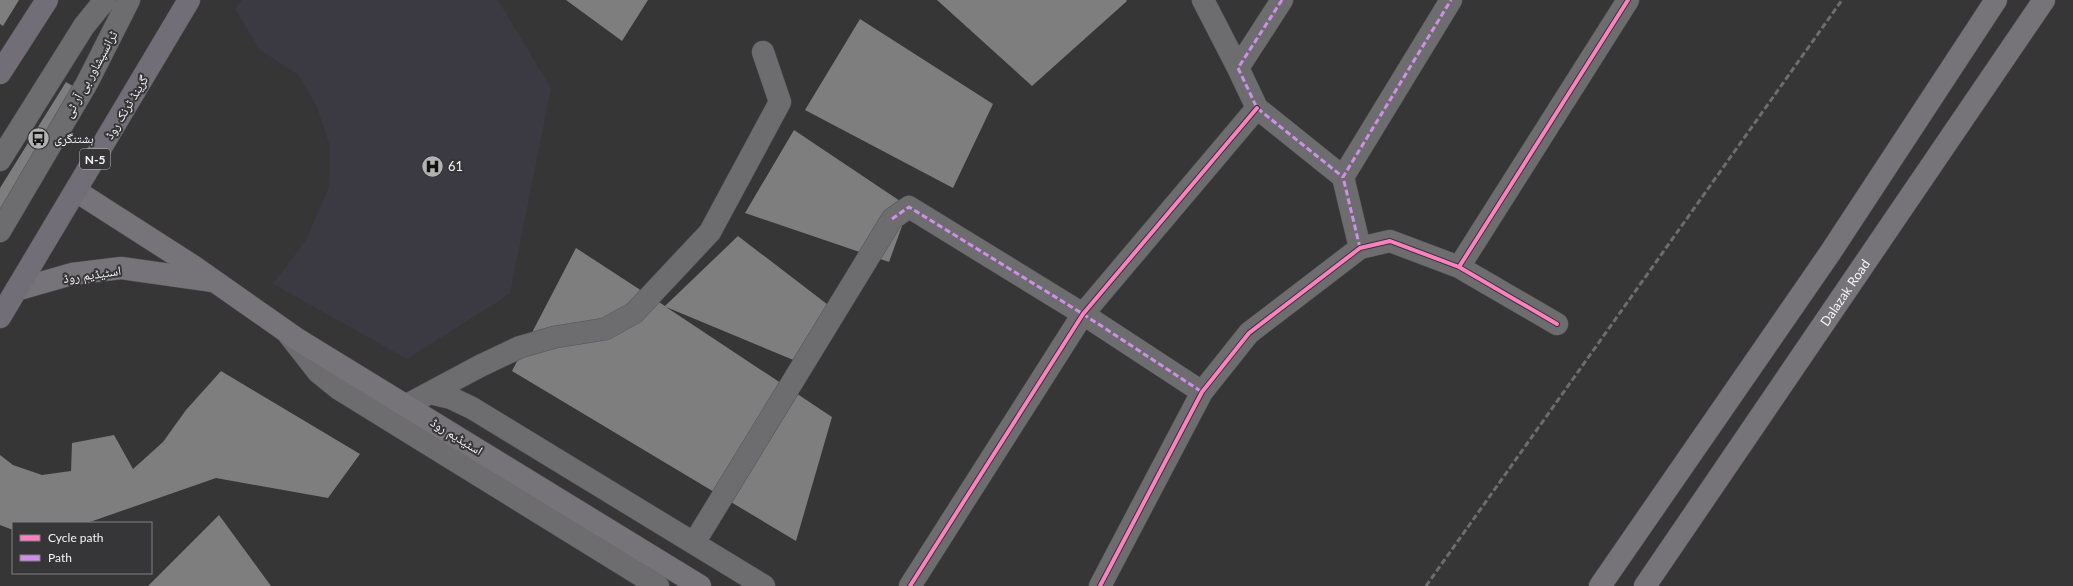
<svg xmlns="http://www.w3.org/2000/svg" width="2073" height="586" font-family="Lato,'Noto Naskh Arabic',sans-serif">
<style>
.built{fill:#3b3941}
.building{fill:#7e7e7f}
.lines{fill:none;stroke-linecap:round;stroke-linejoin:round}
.minor-casing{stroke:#555556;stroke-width:23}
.major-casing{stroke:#555556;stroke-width:23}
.highway-casing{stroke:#555556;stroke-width:23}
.minor{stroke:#6d6c6e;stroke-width:22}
.major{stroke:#767379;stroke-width:22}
.highway{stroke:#726e77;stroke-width:22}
.rail{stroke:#6d6d6e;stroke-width:3;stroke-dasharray:6 3;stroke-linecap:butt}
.quiet{stroke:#ce8fe9;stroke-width:3;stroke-dasharray:6 3;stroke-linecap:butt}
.cycleway-casing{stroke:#363538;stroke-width:6}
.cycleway{stroke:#ff80c0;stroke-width:4}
.labels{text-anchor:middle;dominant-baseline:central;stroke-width:4;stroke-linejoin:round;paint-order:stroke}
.shield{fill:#363538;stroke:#bcbbbd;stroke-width:1}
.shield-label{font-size:12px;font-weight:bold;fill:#f5f4f6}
.street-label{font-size:13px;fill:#f5f4f6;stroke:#363538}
.poi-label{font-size:13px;fill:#f5f4f6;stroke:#363538;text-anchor:start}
</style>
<rect width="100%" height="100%" fill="#363637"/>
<path class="built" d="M242,0H498L551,88L510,294L407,359L273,284L306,240L329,187L330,146L317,107L298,75L260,50L235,9Z"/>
<path class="building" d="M0,0H19L3,26L0,24Z
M566,0H648L622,41Z
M937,0H1126L1127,1L1032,86Z
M860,19L993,104L953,188L805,110Z
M66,82L78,89L0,215V188Z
M794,130L909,207L889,262L745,213Z
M738,236L836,311L803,364L666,307L832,417L796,541L512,371L576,248L665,306Z
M221,371L360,454L328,498L216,478L87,523H13V530L0,525V455L13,465L42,475L71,471L72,443L114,435L133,469L163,442L186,410Z
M219,515L271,586H148Z"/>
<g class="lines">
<defs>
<path id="minor" d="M1203,0L1238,68
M1282,0L1238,68L1257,108L1343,177
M0,160L84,26L105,0
M0,231L87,83L129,0
M1360,248L1343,177L1451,0
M1459,267L1628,0
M289,335L318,372L339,389L658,586
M430,393L451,398L472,408L764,586
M407,405L480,366L520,347L555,337L605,329L634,313L710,232L780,102L763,52
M694,543L892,219L909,207L1083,314L1202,392
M910,586L1083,314L1257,108
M1100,586L1202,392L1249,333L1360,248L1390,241L1459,267L1557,324"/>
<g id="major">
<path d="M76,191L193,266L297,339L700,586"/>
<path d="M16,290L72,274L121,268L213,281"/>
<path d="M1600,586L1830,253L1996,0"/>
<path id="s1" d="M1645,586L2044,0"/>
</g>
<path id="highway" d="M0,73L47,0
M0,317L189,0"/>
</defs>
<use href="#minor" class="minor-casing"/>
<use href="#major" class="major-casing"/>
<use href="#highway" class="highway-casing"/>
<use href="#minor" class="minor"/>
<use href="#major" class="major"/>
<use href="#highway" class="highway"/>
<path class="rail" d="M1426,586L1842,0"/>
<path class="quiet" d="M1282,0L1238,68L1257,108L1343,177
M892,219L909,207L1083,314L1202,392
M1360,248L1343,177L1451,0"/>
<defs>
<path id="cycleway" d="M1459,267L1628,0
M910,586L1083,314L1257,108
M1100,586L1202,392L1249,333L1360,248L1390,241L1459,267L1557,324"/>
</defs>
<use href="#cycleway" class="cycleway-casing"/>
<use href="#cycleway" class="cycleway"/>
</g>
<defs>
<symbol id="bus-disc" viewBox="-11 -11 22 22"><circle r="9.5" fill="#b2b2b3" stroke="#363538"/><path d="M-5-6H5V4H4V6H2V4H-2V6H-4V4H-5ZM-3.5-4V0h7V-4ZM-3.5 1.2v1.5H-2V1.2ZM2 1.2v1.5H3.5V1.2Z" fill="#111"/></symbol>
<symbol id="hospital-disc" viewBox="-11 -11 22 22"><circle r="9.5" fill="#b2b2b3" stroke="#363538"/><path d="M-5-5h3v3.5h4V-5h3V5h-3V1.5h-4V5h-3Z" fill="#111"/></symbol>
</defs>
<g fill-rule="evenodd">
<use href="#bus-disc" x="26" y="126" width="25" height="25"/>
<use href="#hospital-disc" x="420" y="154" width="25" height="25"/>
</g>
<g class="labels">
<rect class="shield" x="80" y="149" width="30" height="20" rx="3"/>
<g class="shield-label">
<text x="95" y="159">N-5</text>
</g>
<g class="street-label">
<text transform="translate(90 74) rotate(-61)">ٹرانسپشاور بی آر ٹی</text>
<text transform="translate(126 107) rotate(-59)">گرینڈ ٹرنک روڈ</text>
<text transform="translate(92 274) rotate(-8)">اسٹیڈیم روڈ</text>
<text stroke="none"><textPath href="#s1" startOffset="355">Dalazak Road</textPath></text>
<text transform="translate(457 436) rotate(32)">اسٹیڈیم روڈ</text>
</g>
<g class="poi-label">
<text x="54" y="138">ہشتنگری</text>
<text x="448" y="166">61</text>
</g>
</g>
<rect x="12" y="522" width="140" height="52" fill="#363538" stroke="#828184"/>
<rect x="20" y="535" width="20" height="6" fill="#ff80c0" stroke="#828184"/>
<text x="48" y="542" font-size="12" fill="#f5f4f6">Cycle path</text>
<rect x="20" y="555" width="20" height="6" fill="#ce8fe9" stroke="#828184"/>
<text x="48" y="562" font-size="12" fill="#f5f4f6">Path</text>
</svg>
